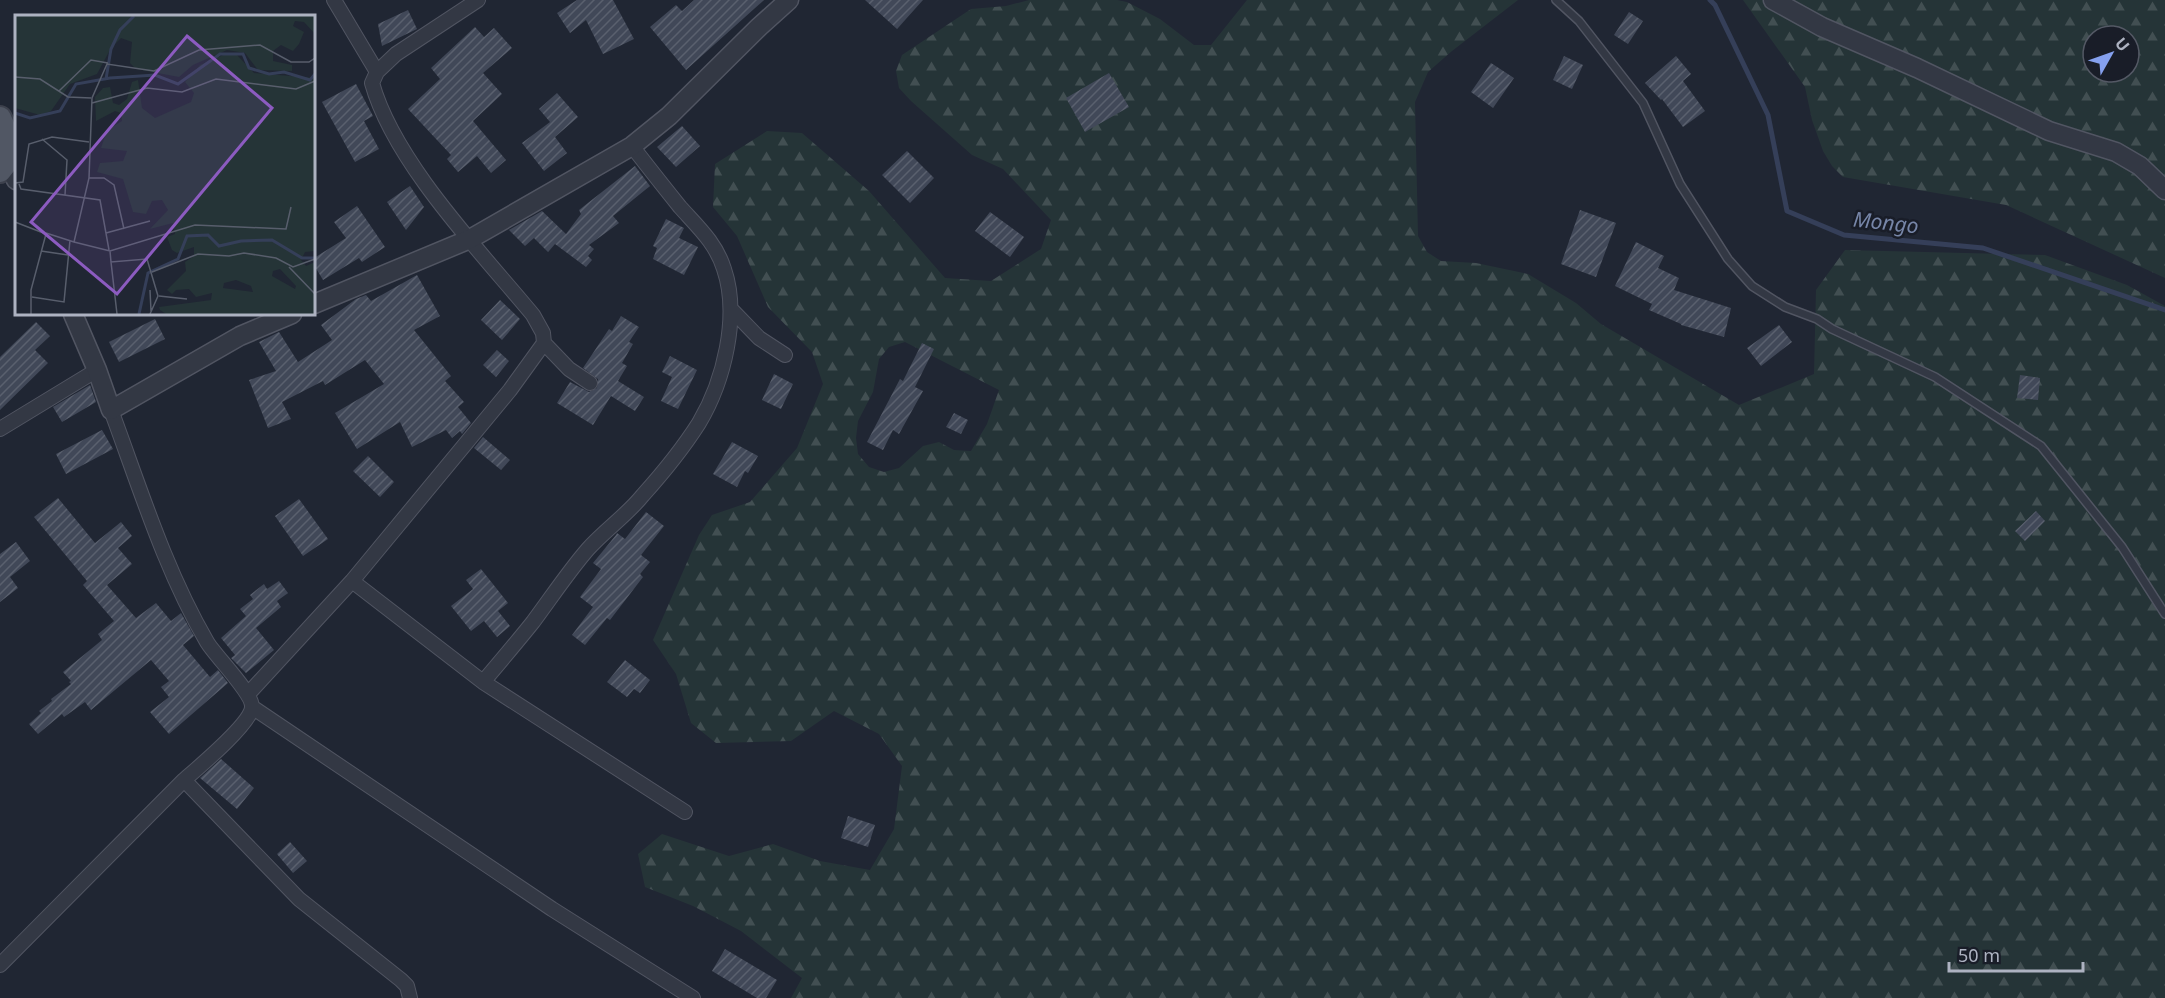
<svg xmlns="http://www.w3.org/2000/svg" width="2165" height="998" font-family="'Noto Sans',sans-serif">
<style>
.forest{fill:url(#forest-firs);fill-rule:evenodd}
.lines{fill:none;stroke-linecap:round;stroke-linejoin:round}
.stream{stroke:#353f59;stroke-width:5}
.building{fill:url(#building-hatch)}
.service-casing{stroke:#515562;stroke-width:10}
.minor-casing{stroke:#515562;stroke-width:16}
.tertiary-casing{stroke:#515562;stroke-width:21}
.primary-casing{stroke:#3d414d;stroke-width:26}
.service{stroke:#333844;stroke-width:7}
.minor{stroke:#333844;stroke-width:14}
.tertiary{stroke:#333844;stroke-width:18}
.primary{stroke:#515764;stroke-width:22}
.labels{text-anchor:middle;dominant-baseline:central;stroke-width:5;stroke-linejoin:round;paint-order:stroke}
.water-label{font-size:21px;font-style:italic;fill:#7786a8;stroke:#191d28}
.inset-river{fill:none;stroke:#353f59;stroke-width:3}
.inset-road{fill:none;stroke:#585e6c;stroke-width:1.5}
.view{fill:#8c5bc0;fill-opacity:0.15;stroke:#8c5bc0;stroke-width:3}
.inset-edge{fill:none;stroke:#adb2c1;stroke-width:3}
</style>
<defs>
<pattern id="forest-firs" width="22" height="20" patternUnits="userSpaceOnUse" patternTransform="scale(1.5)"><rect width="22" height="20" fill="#253437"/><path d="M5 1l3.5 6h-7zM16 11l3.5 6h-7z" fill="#424f52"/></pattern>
<pattern id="building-hatch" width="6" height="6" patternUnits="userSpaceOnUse" patternTransform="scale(1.5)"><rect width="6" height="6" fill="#414858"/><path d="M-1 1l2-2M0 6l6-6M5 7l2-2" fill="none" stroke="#5a606e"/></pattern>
</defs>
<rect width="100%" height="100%" fill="#202633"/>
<path class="forest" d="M1029,0H1117L1127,2L1160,19L1194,45H1211L1247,0H1518L1452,51L1428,72L1415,102L1418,236L1427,252L1441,261L1476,263L1528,274L1576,303L1601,324L1739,405L1814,374L1816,290L1845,250L2045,255L2127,285L2165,306V998H791L802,978L741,931L693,906L645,887L638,854L662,834L729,856L773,844L820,861L870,870L894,829L902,766L879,734L834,711L791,741L716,743L691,723L676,674L653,640L699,535L712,515L750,502L797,448L823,384L812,352L768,307L737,236L713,207L715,164L767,131L802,133L869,191L945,278L991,281L1041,249L1051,220L1003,169L972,155L911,101L899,88L896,71L902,55L971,9L1006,6ZM905,342L999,390L987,424L971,451L954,450L939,442L923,446L899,468L884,472L869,467L858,454L856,438L858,421L873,392L879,359L889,347Z
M1743,0H2165V278L2006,205L1843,177L1832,166L1823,151L1812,120L1805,87ZM2093,36H2129V72H2093Z"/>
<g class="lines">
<path class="stream" d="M1710,0L1715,5L1768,115L1787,211L1844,235L1983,248L2165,310"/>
</g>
<path class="building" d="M577,0H613L634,39L603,54L586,20L570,33L557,13Z
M694,0H764L686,70L650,27L676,5L682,11Z
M865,0H923L897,29Z
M408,10L417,29L382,46L378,24Z
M1629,12L1643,21L1628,44L1614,35Z
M475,27L484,37L494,28L512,48L483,73L502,94L473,121L506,160L491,173L477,156L458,172L447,159L451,155L408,109L440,79L431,68Z
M1564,56L1583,65L1572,89L1553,80Z
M1676,56L1691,74L1683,81L1705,111L1683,127L1662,99L1661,100L1645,83Z
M1491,63L1514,78L1493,108L1471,92Z
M1109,73L1129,107L1085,132L1066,98Z
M356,84L373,116L364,121L379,149L355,162L322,102Z
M557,93L578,117L555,137L567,153L544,171L522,143L550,122L539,109Z
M682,126L700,146L676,167L657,147Z
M907,151L934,178L910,203L882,175Z
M635,166L650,186L613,216L619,223L589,245L594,249L588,256L592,260L586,267L555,244L548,252L534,238L525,246L509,230L542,211L566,234L581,214L579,210Z
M410,186L424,207L406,230L387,202Z
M357,206L385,247L362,262L359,258L323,280L314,265V258L346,238L334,222Z
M1580,210L1616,223L1596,277L1561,264Z
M990,212L1024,237L1010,257L975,231Z
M666,219L684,228L679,238L698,247L684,275L653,259L657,248L653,246Z
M1636,242L1664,256L1658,268L1679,278L1674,290L1731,308L1724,337L1681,325V324L1649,310L1652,304L1615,286Z
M417,275L440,316L414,330L451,376L445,381L464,402L458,407L471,423L462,434L460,431L452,438L446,430L412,447L400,422L357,449L335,413L384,384L365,360L325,385L323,381L282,402L291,419L268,428L249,380L276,371L259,342L279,332L298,362L332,340L321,325L356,299L366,295L371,301Z
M500,300L520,319L502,340L481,320Z
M621,316L639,327L629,342L633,344L622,363L627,366L618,381L644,397L635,411L611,396L593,425L557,403L570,382L589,392L597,388L598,379L583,368L609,329L612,331Z
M155,319L165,339L119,362L109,342Z
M36,322L50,336L35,350L48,363L0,410V357Z
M1779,325L1792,342L1761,366L1747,348Z
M922,343L934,349L915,387L923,391L899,434L893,430L883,450L867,442L900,379L903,381Z
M497,350L509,361L496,377L483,365Z
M670,356L697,370L678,409L661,401L672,377L662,372Z
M774,374L793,384L781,409L762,400Z
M2020,375L2040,378L2038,400L2017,398Z
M90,385L96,402L62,422L53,407Z
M954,413L968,420L961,434L946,427Z
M102,430L113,449L66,474L56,454Z
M483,437L510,460L501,470L474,448Z
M732,442L758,456L748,473L745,471L737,487L713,474Z
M368,456L394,482L380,497L353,471Z
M58,498L95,543L121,522L132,536L118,548L132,564L107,585L136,618L156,603L171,621L181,613L194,636L183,645L210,677L218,670L228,683L169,734L150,712L169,697L161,687L169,681L151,660L91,710L85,702L64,717L62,714L38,734L29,724L41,713L39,711L52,701L51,699L71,684L69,682L71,681L63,672L102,640L98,634L114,621L83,585L87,581L34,517Z
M299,499L328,539L303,556L275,516Z
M2036,511L2045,521L2025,541L2015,531Z
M646,512L664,526L641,555L650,562L640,574L643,577L610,620L607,618L585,645L572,635L593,607L580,597L601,569L593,563L616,535L617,533L625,539Z
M16,542L30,561L10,577L18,588L0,602V554Z
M481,569L508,603L498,611L510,626L497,637L484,621L471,631L451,606L473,589L466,580Z
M279,581L288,593L277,601L281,607L256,628L274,650L246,673L231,658L235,655L221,638L246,616L240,609L253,599L250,595L264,584L267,589Z
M625,660L650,680L640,693L634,689L627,697L607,682Z
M221,759L254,788L237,809L200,778Z
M848,816L875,825L868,847L841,838Z
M290,842L307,861L293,873L277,854Z
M725,949L777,980L766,998H757L712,971Z"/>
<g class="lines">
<defs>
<path id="service" d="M1556,0L1579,21L1643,103L1680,184L1728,259L1752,286L1785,307L1817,319L1832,329L1935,377L2041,446L2122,547L2165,614"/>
<path id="minor" d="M377,72L396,54L478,0
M731,309L759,338L785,355
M544,343L569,369L590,383
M111,410C140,488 165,570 207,642C216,657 254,694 252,708C249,725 199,767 184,780L299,899L401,980L407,986L410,998
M0,429L97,370
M352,581L483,682L685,812
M483,682C500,662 517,642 533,622C551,598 568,572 588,549C605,530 627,515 643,495C661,475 685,445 699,423C724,381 740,316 724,269C716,243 698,227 680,207C664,187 648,167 632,146
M249,693L352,581L510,390L544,343L543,333L533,315C480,251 394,162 372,83L377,72L334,0
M252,707L552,909L693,998
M0,965L184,780"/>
<path id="tertiary" d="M1773,0L1822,27L1917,68L2049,131L2116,152L2140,166L2165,190
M8,160L16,180
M314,304L470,239L632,146L669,116L759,27L789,0
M73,314L97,370L111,410L240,336L292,314"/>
<path id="primary" d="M0,118C9,139 18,151 0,171"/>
</defs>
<use href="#service" class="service-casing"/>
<use href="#minor" class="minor-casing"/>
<use href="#tertiary" class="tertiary-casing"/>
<use href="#primary" class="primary-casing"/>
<use href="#service" class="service"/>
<use href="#minor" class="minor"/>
<use href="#tertiary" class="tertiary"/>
<use href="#primary" class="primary"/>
</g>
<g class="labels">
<g class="water-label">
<text transform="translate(1886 222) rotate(6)">Mongo</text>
</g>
</g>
<g transform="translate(15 15)">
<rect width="300" height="300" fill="#202633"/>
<path d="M0,1H300V19L289,7L280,6L278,11L289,17L284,29L278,36L266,30L258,36V46L277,50V56L243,55L230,38L212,35L178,50L164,62L121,54L115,48L117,27L106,23L96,33L82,59L55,69L36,96L25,100L0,93ZM213,38L222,40L239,58L300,63V236L290,237L286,245L291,251L300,247V299H151L145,295L144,292L196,285L197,278L181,282L174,274L161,275L157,279L152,275L171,256L170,247L179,241V232L162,238L157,235L152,222L160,219L158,208L135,214L153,195L147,185L137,186L131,199L118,197L108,164L82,157L85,148L108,146L112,136L86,133L92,115L107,106L106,98L100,96L81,106L80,82L88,73L95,72L98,88L104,90L112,84L117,67L123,65L127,93L140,103L176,87L179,78L170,67L185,50ZM265,254L281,271L280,274L257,261L258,256ZM221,265L236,271L238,277L208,273L209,268Z" fill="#253437" fill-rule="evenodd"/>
<path class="inset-river" d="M91,64L96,34L105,15L119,1M0,98L15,103L45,96L61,69L95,63L140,60L163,69L205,39H228L234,53L254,59L269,57L295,65L300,59M124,299L133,258L163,244L172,221L193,220L204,231L226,226L257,225L287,243H299"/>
<path class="inset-road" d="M0,62L25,64L53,82L76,83M44,76L76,45L93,48M77,88L132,73L167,77L201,64L281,74L300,66M27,124L52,145L50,180M74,163H89L99,170L109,214M0,168L8,167L14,129L37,122L74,127M4,169L6,174L85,185L94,235M0,207L31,219L16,275V299M31,218L59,227L74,163L77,83L92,49L139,56L184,35L245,30L276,47H294L300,43M91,218L135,206M59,227L95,236L180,210L271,214L276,192M26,236L53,240M95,236L96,247L132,244L143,281L135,299M96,247L102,299M274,252L300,279M137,257L183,239L214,241L229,238L261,243L278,252L300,244M135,275L136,296M144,281L172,284M17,282L49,287L55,225"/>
<path class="view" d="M172,21L257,93L102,279L16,207Z"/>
<rect width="300" height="300" class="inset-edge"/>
</g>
<g transform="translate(2111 54) rotate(50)"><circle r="28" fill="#191d28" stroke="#545965" stroke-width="1.5"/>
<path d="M0-4.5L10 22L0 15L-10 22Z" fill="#85a0ee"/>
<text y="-9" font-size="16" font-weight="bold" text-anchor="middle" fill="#adb2c1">U</text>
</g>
<path d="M1949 962v9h134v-9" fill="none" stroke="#adb2c1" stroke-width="3"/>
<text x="1958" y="962" font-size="18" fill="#adb2c1" stroke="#191d28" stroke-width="4.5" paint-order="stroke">50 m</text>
</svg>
